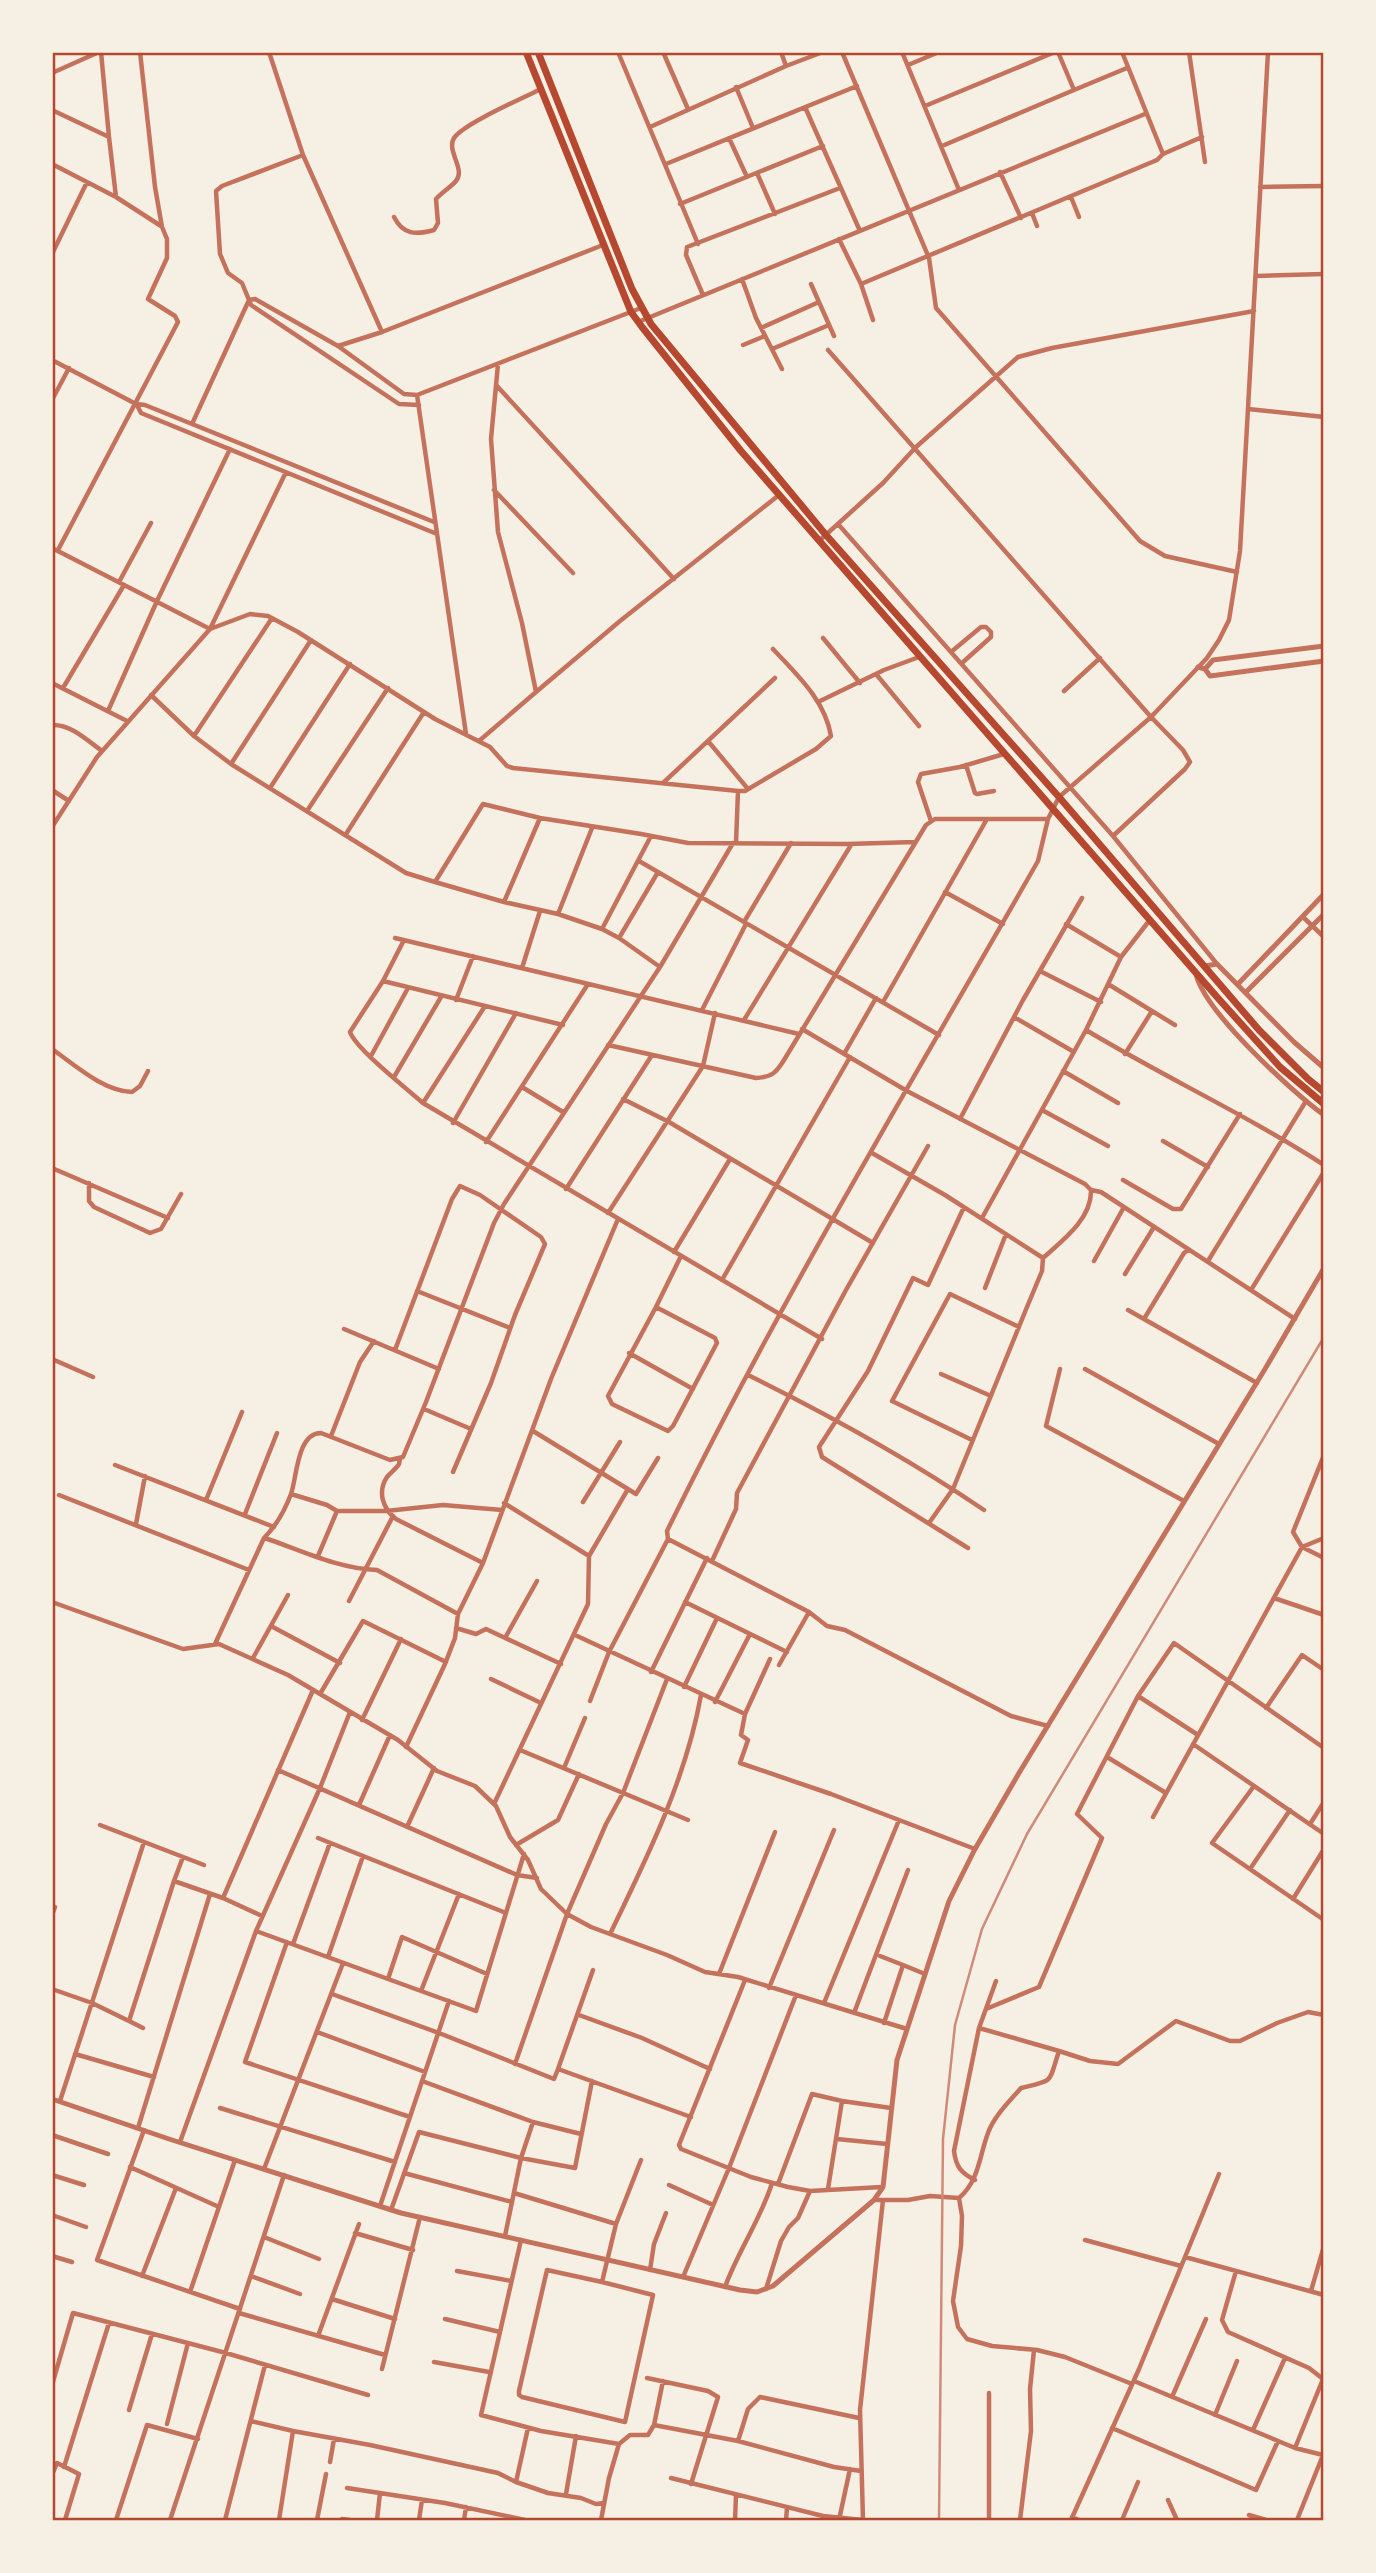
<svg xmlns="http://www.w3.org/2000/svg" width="1376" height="2573" font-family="'Roboto Condensed',sans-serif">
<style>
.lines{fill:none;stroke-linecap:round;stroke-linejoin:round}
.minor{stroke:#c5725c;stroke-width:4.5}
.tertiary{stroke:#c5725c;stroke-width:5}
.trunk{stroke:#b5482f;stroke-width:7}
.rail{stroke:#cf8b77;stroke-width:2.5}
.neatline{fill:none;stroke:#b5482f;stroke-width:2.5}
</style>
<rect width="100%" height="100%" fill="#f6efe4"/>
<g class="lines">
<path class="minor" d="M101,52L109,137
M269,52L303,155L382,332
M618,52L698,244
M663,52L688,109
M781,52L786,66L823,52
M842,52L929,258L936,308L1140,541L1165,556L1237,572
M902,52L959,190
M1058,52L1074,90L1127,68
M1122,52L1163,154
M1189,52L1205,162
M908,65L939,52
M52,73L99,52
M736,87L753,128
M925,106L1055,52
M805,107L860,231
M52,110L109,137L116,197
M650,127L786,66
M729,138L747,177
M942,146L1074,90
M52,164L116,197L161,226
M666,164L857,86
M1000,172L1021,218
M757,173L775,214
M1260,187L1324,186
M1071,197L1079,217
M680,204L823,146
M1032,213L1037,226
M394,217C403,235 416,235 434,230L438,223L436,199C442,192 451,187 456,181C466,169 446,151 454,138C463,124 523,98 541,89
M839,239L861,284L873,320
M52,254L87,182
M1256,276L1324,274
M742,279L756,318L782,369
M811,284L834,336
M861,284L1157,160L1163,154L1202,137
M703,295L686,255L687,247L840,188
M638,322L1145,114
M761,328L819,302
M743,345L765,336
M338,346L382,332L603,245
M772,349L829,325
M828,350L1151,717L1183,750L1190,762L1185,769L1113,836
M52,360L136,404L145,405L434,522
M497,386L674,579
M417,395L404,394L338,346L255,299L249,300L251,305L399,404L419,405
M52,400L69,368
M137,405L141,413L437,534
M1248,409L1324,417
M192,424L249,300L242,283L228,273L220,254L216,191L222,186L303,155
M494,490L573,573
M838,524L1113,836L1217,964
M819,541L883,483L916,447L1018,357L1052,348L1254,311
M52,548L210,629L286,472
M58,550L178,322L175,316L148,299L167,258V239L162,227L155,187L140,52
M119,582L151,523
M823,638L860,683
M951,652L981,627H986L991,632V637L962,663
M876,674L919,726
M52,683L127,721
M63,688L124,585
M1064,691L1100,658
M536,692L620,621L779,495
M151,695L194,736L231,764L406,873L435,882
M818,702L884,670L919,657
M108,711L157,601L230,449
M52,725C71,724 88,741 102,751
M466,734L417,395L641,308
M194,736L272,618
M479,741L536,692L522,623L498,532L491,439L498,364
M708,741L748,789
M231,764L311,640
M966,765L975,793L977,794L994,791
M663,783L775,678
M270,788L350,664
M52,790L69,801
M307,811L388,688
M931,821L918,782L921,774L960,767L1004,754
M52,827L97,757L210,629L250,614L268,616L298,632L435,719L490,747L507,766L513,768L738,791H745L816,749L831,736C825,700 797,675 773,649
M346,834L424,712
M651,836L602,929L558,914L504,902L435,882L483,804L540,818L641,834L688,843L847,844L915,842
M736,843L738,791
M639,861L939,1035
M945,892L1003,924
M504,902L540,818
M558,914L592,828
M1303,917L1324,937
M744,922L791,843
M1066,924L1121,957
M602,929L619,938L658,872
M395,938L799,1034
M619,938L660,967
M404,940L383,981L350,1032C356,1049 407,1089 423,1103
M522,968L540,911
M1040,971L1101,1002
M383,981L563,1025
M1108,984L1152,1011L1125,1054
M456,1000L473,956
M883,1002L987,819
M485,1006L423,1103L822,1339
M702,1010L746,924
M1152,1011L1175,1025
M1014,1017L1074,1052
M744,1020L851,845
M802,1029L907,1091L1085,1184L1091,1190C1092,1219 1062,1241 1043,1258
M1086,1030C1164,1077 1247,1115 1324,1165
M608,1045L756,1078C772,1077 776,1073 784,1060L926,825L935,819H1048
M52,1049C75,1065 103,1091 132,1092L140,1086L148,1071
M844,1054L876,998
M371,1056L408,988
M1063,1071L1118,1103
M394,1077L441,997
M522,1087L563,1112
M623,1099L669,1122L873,1243
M1042,1110L1108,1146
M960,1119L1023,1000L1082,898
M453,1123L516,1013
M1163,1141L1208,1167
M486,1142L588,984
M872,1153L945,1195L1043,1258L1042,1271L1027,1307L953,1489L929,1523
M52,1168L168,1218
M1123,1180L1173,1209H1181L1240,1114
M89,1183V1201L94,1207L150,1233L161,1229L181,1194
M566,1189L652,1055
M1091,1190L1101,1192L1295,1319
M964,1207L928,1285L913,1278L868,1371L819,1447L822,1457L968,1548
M608,1213L703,1066L715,1013
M982,1218L1086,1030L1121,957L1149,921
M674,1252L730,1159
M1094,1261L1124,1207
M1208,1261L1306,1101
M1125,1274L1154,1227
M722,1280L850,1057
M985,1288L1006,1234
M1251,1290L1324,1172
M417,1291L510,1328
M656,1307L715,1338L717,1343L673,1426L668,1431L612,1404L608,1396L656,1307L681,1256
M1128,1310L1257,1383
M1144,1319L1184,1253L1188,1250
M344,1329L439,1369
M395,1350L452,1199L460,1186L480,1195L541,1237L545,1244L515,1315L491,1383L453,1472
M629,1353L693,1389
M52,1359L93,1377
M1060,1369L1046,1426L1184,1501
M1085,1369L1219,1444
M941,1374L991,1396
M748,1375C829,1415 909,1459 984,1510
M424,1409L471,1429
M533,1431L636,1494L658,1458
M331,1436L360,1362L374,1341
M972,1440L892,1401L950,1294L1019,1327
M1324,1455L1293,1532L1302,1547L1324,1558
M400,1459L399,1464C396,1469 391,1472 387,1477C377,1492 383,1509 396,1519L483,1563
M115,1465L274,1527
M291,1494L327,1505L337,1511H386L443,1505L502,1510
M59,1495L249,1570
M206,1500L242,1412
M583,1502L620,1442
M504,1503L589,1556
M245,1514L277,1433
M136,1524L145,1476
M265,1538C300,1550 339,1569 377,1570L458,1614
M668,1539L809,1612L827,1626L845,1630L1011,1716L1048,1726
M318,1556L337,1511
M712,1561L736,1509L737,1493L846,1290L928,1146
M1274,1598L1324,1615
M349,1601L393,1516
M52,1602L183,1649L219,1644L288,1675L398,1740L437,1771L475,1786L496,1806L510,1837L528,1860L541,1889L567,1914L591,1927L667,1955L705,1972L738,1977L907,2029
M685,1602L787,1652
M271,1626L340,1663
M456,1628L476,1634L486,1629L561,1664
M575,1635L745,1714L741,1735L748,1740L740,1763L831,1794L975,1849
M505,1638L537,1581
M215,1644L264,1538C276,1526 285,1510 291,1494C297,1477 297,1433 321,1433L390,1460L403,1457L426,1402L494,1223L504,1204L660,967L733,843
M253,1658L288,1595
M779,1665L809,1612
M651,1672L707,1558
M491,1679L541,1703
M684,1687L717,1618
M320,1694L363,1621L446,1662
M1138,1696L1198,1735
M590,1701L609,1652L668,1539L667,1531C779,1302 912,1082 1038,861L1048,819L1059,797L1151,717L1207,658L1219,640L1229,620L1240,551L1268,52
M715,1702L750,1634
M1266,1708L1302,1655L1324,1670
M745,1714L770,1659
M362,1720L401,1639
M1193,1744L1324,1834
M406,1747L445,1664L455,1638L458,1614L483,1563L551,1379L618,1219
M520,1750L688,1820
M1107,1757L1166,1793
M564,1768L585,1718
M278,1770L517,1875L537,1878
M1254,1786L1212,1843L1324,1920
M494,1804L588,1604L589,1556L628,1489
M359,1805L390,1735
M1153,1817L1302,1547L1324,1538
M1310,1824L1324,1802
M100,1825L204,1865
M407,1827L434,1768
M318,1838L506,1913
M516,1845L558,1820L579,1774
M1250,1869L1290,1810
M174,1881L183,1857
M223,1898L313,1690
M1293,1899L1324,1849
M52,1915L55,1907
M256,1931L476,2011L524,1854
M610,1934C647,1858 686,1779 701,1695
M287,1942L245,2062L410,2117
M293,1944L330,1843
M880,1956L903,1965L884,2023
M328,1957L363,1856
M903,1965L925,1974
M593,1970L558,2069L691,2117
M719,1974L775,1832
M388,1979L402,1937L487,1974
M745,1980L679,2145L681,2149L751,2177L788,2187L810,2191L882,2187
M769,1988L834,1830
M52,1989L92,2003L129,2021L174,1881L223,1898L262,1916
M421,1991L459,1894
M332,1994L439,2033L554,2079L558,2069
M824,2003L899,1820
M986,2009L1039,1987L1102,1838L1077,1814L1138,1696L1174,1643L1324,1748
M854,2013L908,1870
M579,2015L642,2038L710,2069
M129,2021L143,2028
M979,2028L1059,2051
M317,2032L425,2072
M75,2054L154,2077
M515,2064L567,1914L606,1824L623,1793L667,1679
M422,2081L533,2122L581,2134
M60,2101L144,1842
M220,2108L395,2162
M138,2128L210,1894
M144,2130L97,2260L240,2309
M52,2135L108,2154
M837,2139L887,2144
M180,2142L256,1931L320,1788L350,1712
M130,2167L219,2207
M264,2169L343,1963
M404,2173L512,2202
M52,2175L84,2185
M975,2180C961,2173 956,2167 954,2151L979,2028L996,1981
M778,2184L812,2094L842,2101L891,2108
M669,2185L713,2205
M828,2189L842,2101
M514,2193L616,2224
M959,2198C979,2181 979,2157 988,2133C994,2116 1010,2101 1021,2088C1055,2080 1048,2084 1059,2051L1090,2061L1118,2064L1176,2021L1230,2041H1240L1277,2023L1308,2012L1324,2015
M874,2200H908L930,2196L959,2198L962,2216L961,2246L953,2301L958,2327L967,2339L992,2346L1037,2350L1065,2357L1132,2384
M380,2206L449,2001
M391,2210L419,2132L521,2158L575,2168L592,2081
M52,2215L86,2227
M355,2233L413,2250
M505,2236L521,2158L533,2122
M264,2237L319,2259
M521,2240L481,2415L541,2431L619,2444L609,2478L601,2520
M1085,2240L1181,2266
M52,2256L72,2262
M1185,2257L1219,2174
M650,2270L654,2244L666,2213
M457,2271L511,2281
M1236,2271L1222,2320L1228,2332L1309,2368L1323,2379L1295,2448
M142,2276L176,2188
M251,2276L300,2294
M683,2277L729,2168L796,1995
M602,2282L653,2295L625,2422L522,2397L519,2395V2391L547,2270L602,2282L616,2224L641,2160
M725,2287C738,2251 761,2219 772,2183
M766,2289L781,2241L789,2227L798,2218L810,2191
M1311,2291L1324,2246
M190,2292L235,2160
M332,2299L395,2319
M239,2313L385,2355
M445,2319L500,2332
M318,2336L359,2224
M434,2362L489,2372
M382,2369L420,2217
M647,2378L708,2391L718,2397L691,2484
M1134,2381L1295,2448L1323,2455L1297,2520
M52,2385L73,2313L226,2353L368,2395
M989,2393V2520
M1172,2397L1206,2319
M129,2410L152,2334
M1215,2415L1237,2361
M251,2421L293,2431L279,2520
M167,2424L188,2343
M654,2425L738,2441L834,2467L861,2471
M1112,2428L1256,2490L1278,2441
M1253,2430L1285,2358
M293,2431L370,2445L498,2473L516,2482L548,2493L581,2498L596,2504L604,2503
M738,2441L748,2409L760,2397L859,2418
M619,2444L630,2435H648L654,2425L663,2381
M330,2462L334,2439
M64,2467L109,2323
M52,2475L57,2463L79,2474L65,2520
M671,2478L823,2516L863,2520
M516,2482L528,2428
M347,2488L445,2503L525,2520
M566,2494L576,2436
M1168,2500L1177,2520
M1249,2515L1266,2520
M1072,2517L1079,2520
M342,2519L350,2520
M116,2520L147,2425L198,2439
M170,2520L284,2175
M225,2520L265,2365
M317,2520L326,2474
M377,2520L380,2493
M419,2520L422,2500
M464,2520L466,2507
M735,2520L736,2495
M786,2520L787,2508
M839,2520L850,2469
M863,2520L860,2410L883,2200
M1020,2520L1031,2431L1030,2389L1034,2350
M1071,2520L1139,2369L1185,2257L1324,2295
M1122,2520L1138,2482"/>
<path class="tertiary" d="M1198,667L1205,669L1210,676L1324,661
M1205,669L1213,660L1324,646
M1205,966L1217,964L1294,1042L1324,1068
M1196,974C1204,1011 1291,1091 1324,1115
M1238,984L1324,894
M1246,992L1324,914
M52,2099L169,2139L401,2213L740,2290L757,2292L773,2286L874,2200L883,2187L897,2060L949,1901L975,1849L1019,1773L1265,1369L1324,1268"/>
<path class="trunk" d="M526,52L631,312L642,327L741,451L1217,997L1280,1067L1324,1104
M538,52L632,289L651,324L826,535L1059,797L1259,1030L1308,1079L1324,1092"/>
<path class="rail" d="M939,2520L943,2139L955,2025L982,1929L1027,1834L1324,1337"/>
</g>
<rect width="1376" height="2573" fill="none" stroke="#f6efe4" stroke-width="108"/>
<rect x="54" y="54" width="1268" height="2465" class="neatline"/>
</svg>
